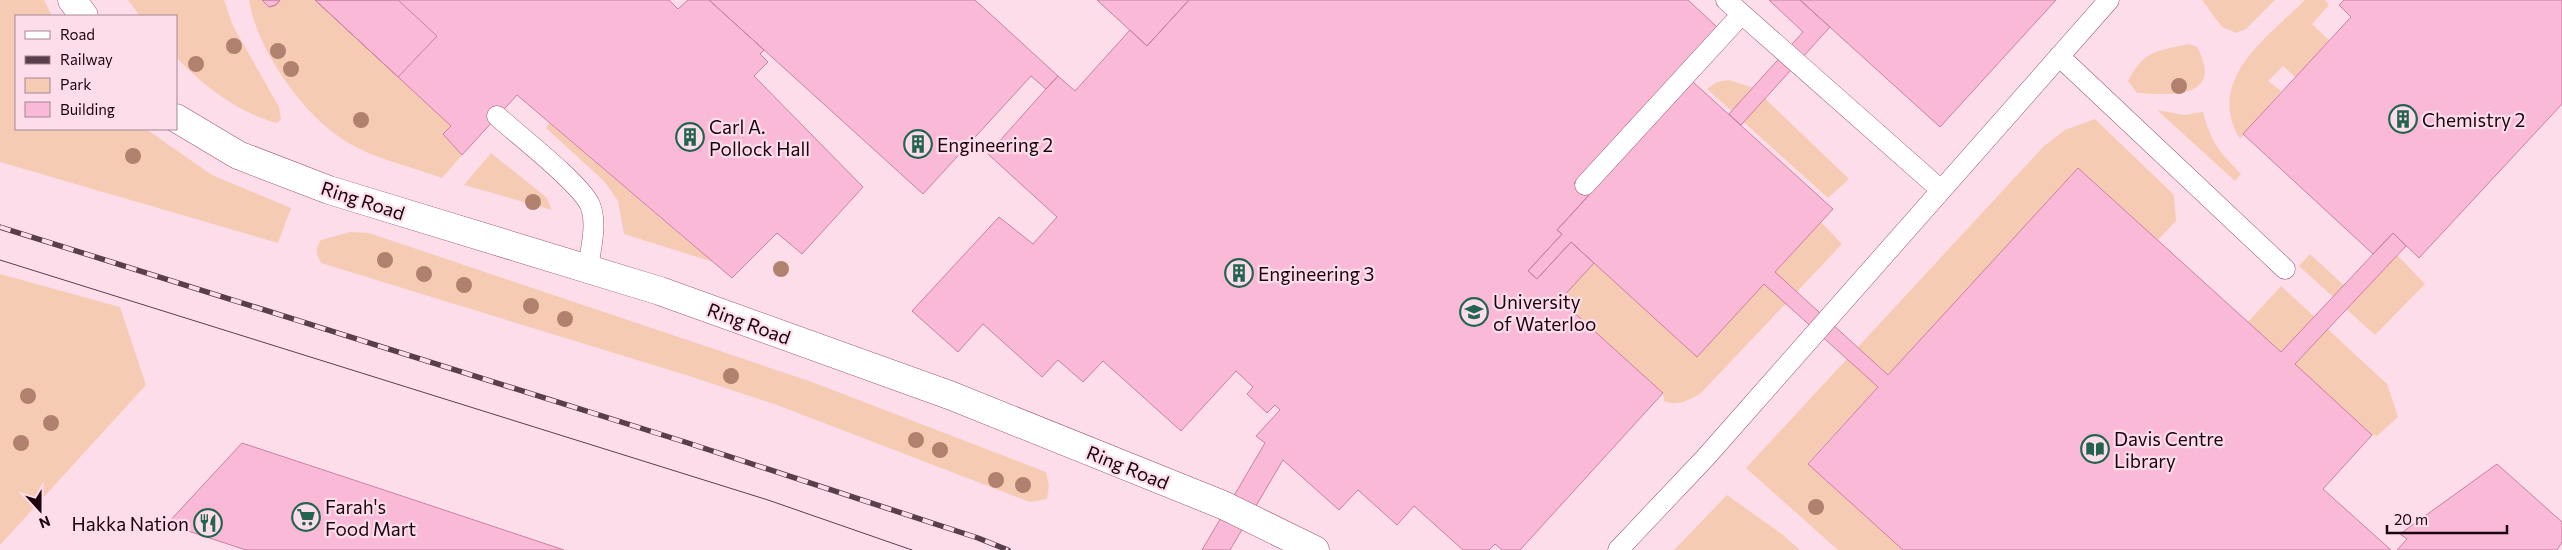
<svg xmlns="http://www.w3.org/2000/svg" width="2562" height="550" font-family="Commissioner,sans-serif">
<style>
.green{fill:#f6cbb4}
.building{fill:#fabad7;stroke:#c87fa2}
.lines{fill:none;stroke-linecap:round;stroke-linejoin:round}
.lane-casing{stroke:#9b5678;stroke-width:21}
.street-casing{stroke:#9b5678;stroke-width:29}
.lane{stroke:#fff;stroke-width:20}
.street{stroke:#fff;stroke-width:28}
.tram{stroke:#593f4c;stroke-width:1}
.rail-casing{stroke:#593f4c;stroke-width:5.5}
.rail{stroke:#feddeb;stroke-width:4;stroke-dasharray:11;stroke-linecap:butt}
.tree{fill:#b1816f}
.labels{text-anchor:middle;dominant-baseline:central;stroke-width:4.5;stroke-linejoin:round;paint-order:stroke}
.poi-label{font-size:19px;fill:#1a030f;stroke:#feddeb;text-anchor:start}
.street-label{font-size:19px;fill:#1a030f;stroke:#feddeb}
</style>
<rect width="100%" height="100%" fill="#feddeb"/>
<path class="green" d="M0,0H44L52,16H16V129H146L212,175L291,208L278,243L0,162Z
M128,0H224L233,26L279,107L281,119L277,123C240,114 202,85 176,57V16H140Z
M249,0H262L269,7L276,5L280,0H315L451,126L443,134L462,155L442,178C415,168 377,159 352,145C307,121 257,51 249,0Z
M2202,0H2275L2246,29L2236,33L2222,27Z
M2305,0H2325L2329,5L2312,24L2329,40L2296,78L2283,66L2268,81L2281,91L2240,139C2204,80 2268,37 2305,0Z
M2188,44L2197,47C2225,99 2171,95 2137,93L2128,81C2145,50 2154,52 2188,44Z
M1729,80L1754,88L1849,179L1828,198L1707,89L1717,82Z
M2157,110L2184,115L2203,112C2211,143 2219,151 2241,174L2235,181Z
M2095,119L2174,195L2176,221L2158,240L2078,168L1808,463L1903,550H1838L1746,468L2044,146L2065,130Z
M549,123L713,262L624,234L618,201L604,181L546,128Z
M491,153L546,197L552,210L464,185Z
M1821,222L1842,244L1701,393C1689,400 1678,407 1664,401L1663,393L1560,300L1594,263L1697,357Z
M350,232L369,233L812,382L1046,472L1049,485L1047,499L1030,502L777,405L686,375L321,263C316,254 315,248 321,240Z
M2310,254L2350,291L2397,255L2425,284L2375,335L2299,266Z
M0,274L120,307L146,385L0,545Z
M2281,286L2387,384L2398,417L2377,436L2372,435L2248,322Z
M1727,495L1783,535L1800,550H1674Z"/>
<path class="building" d="M262,0H280L276,5L269,7Z
M262,0H280L276,5L269,7Z
M315,0H669L678,9L688,0H709L764,50L760,54L768,62L754,76L863,187L802,254L777,233L732,278L517,95L462,155L443,134L451,126Z
M315,0H398L437,36L398,77Z
M709,0H975L1058,76L1046,89L1031,76L923,194Z
M1097,0H1189L1147,46Z
M1189,0H1688L1717,27L1574,183L1588,196L1557,230L1562,234L1528,271L1537,279L1571,242L1594,263L1560,300L1663,393L1520,550H1502L1495,544L1489,550H1463L1414,506L1397,525L1358,490L1339,510L1283,460L1230,550H1202L1265,443L1256,436L1280,410L1275,405L1267,413L1247,394L1253,387L1236,371L1181,431L1103,361L1083,382L1058,360L1042,377L983,324L958,352L912,311L999,217L1033,244L1057,217L988,154L1046,89L1058,76L1075,91L1130,30L1147,46Z
M1769,0H1800L1830,27L1741,125L1729,114L1803,32Z
M1800,0H2056L1940,127Z
M2344,0H2562V104L2419,258L2393,233L2373,254L2243,134L2351,17L2339,5Z
M1693,82L1833,209L1775,272L1888,375L2078,168L2281,352L2393,233L2406,246L2295,364L2372,435L2323,489L2391,550H1903L1808,464L1878,387L1764,284L1697,357L1571,242L1537,279L1528,271L1562,234L1557,230Z
M242,443L402,496L564,550H246L167,524Z
M2497,464L2562,522V542L2557,550H2397L2407,539L2400,534Z"/>
<g class="lines">
<defs>
<path id="lane" d="M1726,0L1941,190
M2059,56L2285,269
M497,116C518,135 580,183 590,205C598,224 590,250 588,270
M1585,185L1741,15
M1618,550L1706,457L2109,0"/>
<path id="street" d="M72,0L84,16
M176,118L238,155L329,190L660,291L952,396L1223,505L1315,550"/>
</defs>
<use href="#lane" class="lane-casing"/>
<use href="#street" class="street-casing"/>
<use href="#lane" class="lane"/>
<use href="#street" class="street"/>
<path class="tram" d="M0,260L768,500L912,550"/>
<defs>
<path id="rail" d="M0,227L685,442L978,538L1008,550"/>
</defs>
<use href="#rail" class="rail-casing"/>
<use href="#rail" class="rail"/>
</g>
<g class="tree">
<circle cx="234" cy="46" r="8"/>
<circle cx="278" cy="51" r="8"/>
<circle cx="196" cy="64" r="8"/>
<circle cx="291" cy="69" r="8"/>
<circle cx="2179" cy="86" r="8"/>
<circle cx="361" cy="120" r="8"/>
<circle cx="133" cy="156" r="8"/>
<circle cx="533" cy="202" r="8"/>
<circle cx="385" cy="260" r="8"/>
<circle cx="781" cy="269" r="8"/>
<circle cx="424" cy="274" r="8"/>
<circle cx="464" cy="285" r="8"/>
<circle cx="531" cy="306" r="8"/>
<circle cx="565" cy="319" r="8"/>
<circle cx="731" cy="376" r="8"/>
<circle cx="28" cy="396" r="8"/>
<circle cx="51" cy="423" r="8"/>
<circle cx="916" cy="440" r="8"/>
<circle cx="21" cy="443" r="8"/>
<circle cx="940" cy="450" r="8"/>
<circle cx="996" cy="480" r="8"/>
<circle cx="1023" cy="485" r="8"/>
<circle cx="1816" cy="507" r="8"/>
</g>
<defs>
<symbol id="building-ring" viewBox="-11 -11 22 22"><circle r="9.5" fill="#feddeb" stroke="#246350" stroke-width="1.5"/><path d="M-4-6H4V6H1V3H-1V6H-4ZM-2.5-4.3h1.7v1.8h-1.7ZM.8-4.3h1.7v1.8H.8ZM-2.5-1h1.7V.8h-1.7ZM.8-1h1.7V.8H.8Z" fill="#246350"/></symbol>
<symbol id="university-ring" viewBox="-11 -11 22 22"><circle r="9.5" fill="#feddeb" stroke="#246350" stroke-width="1.5"/><path d="M0-5L7-2L0 1L-7-2ZM-4 1L0 2.5L4 1V4Q0 6-4 4Z" fill="#246350"/></symbol>
<symbol id="library-ring" viewBox="-11 -11 22 22"><circle r="9.5" fill="#feddeb" stroke="#246350" stroke-width="1.5"/><path d="M-6-4Q-3-5.5-.7-3.5V5Q-3 3-6 4ZM6-4Q3-5.5 .7-3.5V5Q3 3 6 4Z" fill="#246350"/></symbol>
<symbol id="supermarket-ring" viewBox="-11 -11 22 22"><circle r="9.5" fill="#feddeb" stroke="#246350" stroke-width="1.5"/><path d="M-6-5.5h2.5l.6 2H6L4.5 2H-2.5L-4.4-4H-6ZM-1.5 3.2a1.3 1.3 0 1 0 .1 0ZM3 3.2a1.3 1.3 0 1 0 .1 0Z" fill="#246350"/></symbol>
<symbol id="restaurant-ring" viewBox="-11 -11 22 22"><circle r="9.5" fill="#feddeb" stroke="#246350" stroke-width="1.5"/><path d="M-5-6h1v4h1v-4h1v4h1v-4h1v5L-1.5 .5V6h-2V.5L-5-1ZM5-6V6H3V1.5H1.5Q1.5-4 5-6Z" fill="#246350"/></symbol>
</defs>
<g fill-rule="evenodd">
<use href="#building-ring" x="2387" y="103" width="32" height="32"/>
<use href="#building-ring" x="674" y="121" width="32" height="32"/>
<use href="#building-ring" x="902" y="128" width="32" height="32"/>
<use href="#building-ring" x="1223" y="257" width="32" height="32"/>
<use href="#university-ring" x="1458" y="296" width="32" height="32"/>
<use href="#library-ring" x="2079" y="433" width="32" height="32"/>
<use href="#supermarket-ring" x="290" y="501" width="32" height="32"/>
<use href="#restaurant-ring" x="192" y="507" width="32" height="32"/>
</g>
<g class="labels">
<g class="poi-label">
<text x="2422" y="119">Chemistry 2</text>
<text x="709" y="126">Carl A.<tspan x="709" dy="22">Pollock Hall</tspan></text>
<text x="937" y="144">Engineering 2</text>
<text x="1258" y="273">Engineering 3</text>
<text x="1493" y="301">University<tspan x="1493" dy="22">of Waterloo</tspan></text>
<text x="2114" y="438">Davis Centre<tspan x="2114" dy="22">Library</tspan></text>
<text x="325" y="506">Farah's<tspan x="325" dy="22">Food Mart</tspan></text>
<text x="189" y="523" text-anchor="end">Hakka Nation</text>
</g>
<g class="street-label">
<text transform="translate(363 200) rotate(18)">Ring Road</text>
<text transform="translate(749 323) rotate(20)">Ring Road</text>
<text transform="translate(1128 467) rotate(22)">Ring Road</text>
</g>
</g>
<rect x="15" y="15" width="162" height="115" fill="#feddeb" stroke="#a38693"/>
<rect x="25" y="31" width="25" height="8" fill="#ffffff" stroke="#a38693"/>
<text x="60" y="40" font-size="15" fill="#1a030f">Road</text>
<rect x="25" y="56" width="25" height="8" fill="#593f4c" stroke="#a38693"/>
<text x="60" y="65" font-size="15" fill="#1a030f">Railway</text>
<rect x="25" y="78" width="25" height="15" fill="#f6cbb4" stroke="#a38693"/>
<text x="60" y="90" font-size="15" fill="#1a030f">Park</text>
<rect x="25" y="102" width="25" height="15" fill="#fabad7" stroke="#a38693"/>
<text x="60" y="115" font-size="15" fill="#1a030f">Building</text>
<g transform="translate(40 510) rotate(159)" stroke="#feddeb" stroke-width="4" paint-order="stroke">
<path d="M0-4L9 19L0 12L-9 19Z" fill="#1a030f"/>
<text y="-8" font-size="14" font-weight="bold" text-anchor="middle" fill="#1a030f">N</text>
</g>
<path d="M2387 525v8h120v-8" fill="none" stroke="#1a030f" stroke-width="2.5"/>
<text x="2394" y="525" font-size="15" fill="#1a030f" stroke="#feddeb" stroke-width="4" paint-order="stroke">20 m</text>
</svg>
